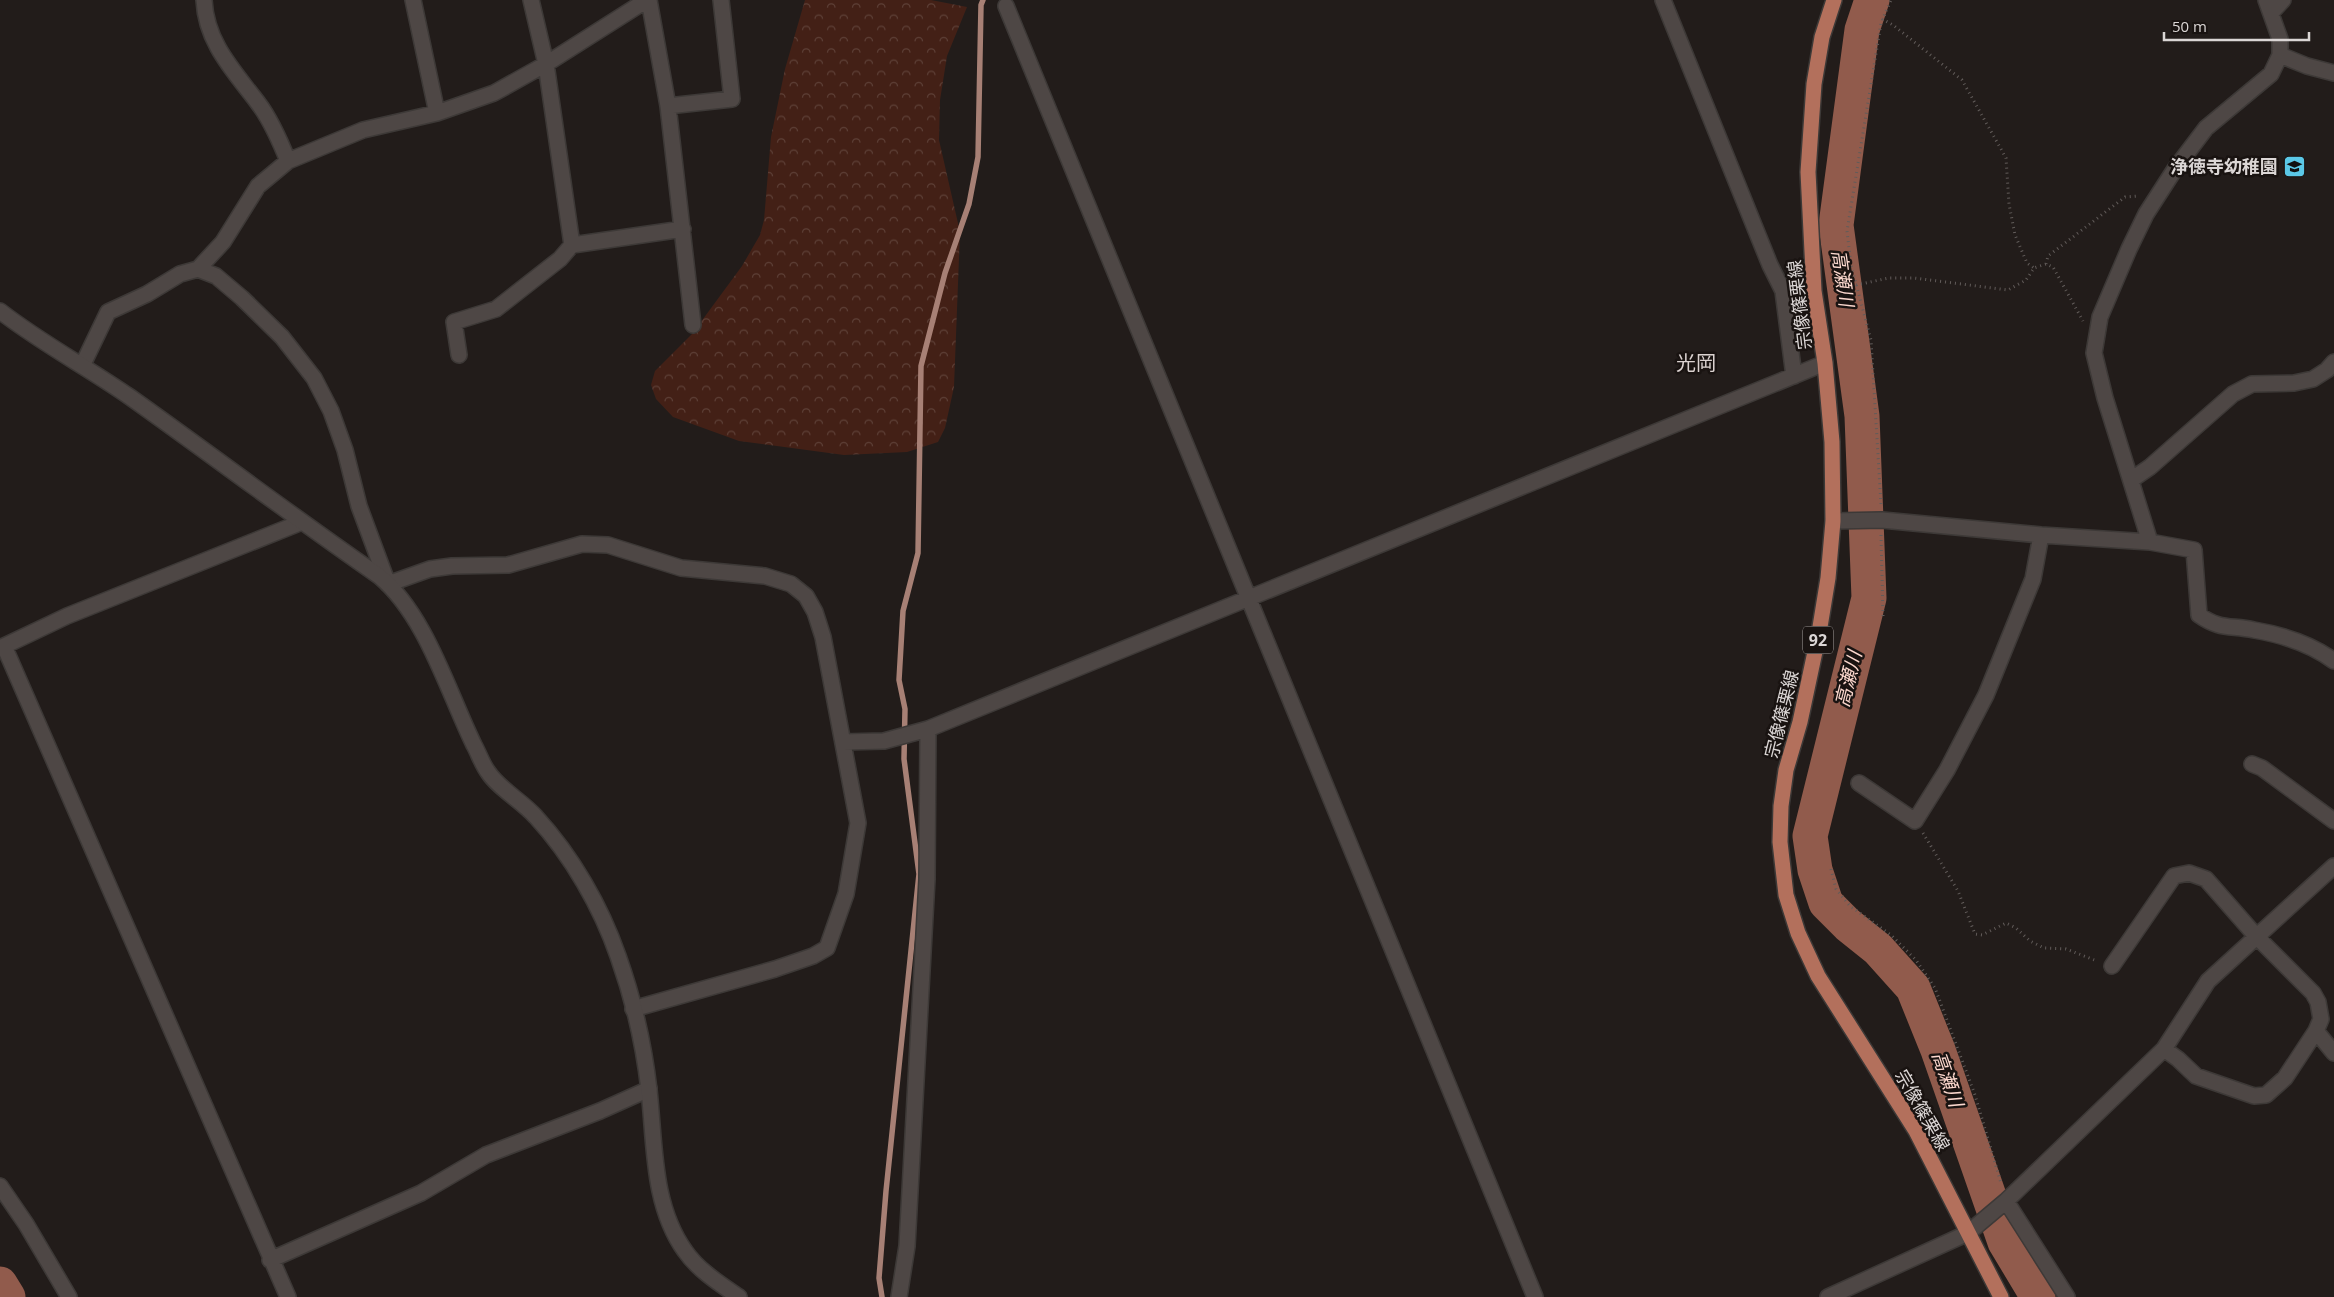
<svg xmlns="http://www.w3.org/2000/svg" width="2334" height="1297" font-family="'Open Sans','Noto Sans JP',sans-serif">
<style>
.forest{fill:url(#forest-crowns)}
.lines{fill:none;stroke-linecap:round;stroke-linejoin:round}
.stream{stroke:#a78075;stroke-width:5.5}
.river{stroke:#915b4c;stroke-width:35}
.street-casing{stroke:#3d3937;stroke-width:18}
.secondary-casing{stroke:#3d3937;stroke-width:18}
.primary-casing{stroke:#3d3937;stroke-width:18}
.path{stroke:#625c5a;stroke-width:3;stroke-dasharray:1 4;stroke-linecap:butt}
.street{stroke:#4e4745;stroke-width:15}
.secondary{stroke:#4e4745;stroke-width:15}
.primary{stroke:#b3705c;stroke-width:15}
.labels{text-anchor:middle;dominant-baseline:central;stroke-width:5;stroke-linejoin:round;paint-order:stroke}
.shield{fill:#191311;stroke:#a19c9a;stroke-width:1}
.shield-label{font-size:16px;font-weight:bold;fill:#dbd6d5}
.poi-label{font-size:18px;font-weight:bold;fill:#dbd6d5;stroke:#191311;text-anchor:end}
.street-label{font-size:18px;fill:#dbd6d5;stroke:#191311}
.water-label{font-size:19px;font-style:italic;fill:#fcd8ce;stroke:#191311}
.quarter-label{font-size:20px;fill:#dbd2d0;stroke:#191311}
</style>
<defs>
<pattern id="forest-crowns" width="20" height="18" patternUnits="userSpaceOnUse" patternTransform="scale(1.25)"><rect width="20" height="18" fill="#432016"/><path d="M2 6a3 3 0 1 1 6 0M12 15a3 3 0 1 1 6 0" fill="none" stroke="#5e4037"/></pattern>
</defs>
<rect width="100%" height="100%" fill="#221c1a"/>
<path class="forest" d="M805,0H931L967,7L947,56L940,100L939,140L960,232L954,387L945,428L938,442L907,452L844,455L739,441L673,417L656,399L651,385L655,371L692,334L742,266L760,235L764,220L771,137L785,69Z"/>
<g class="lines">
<path class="stream" d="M882,1297L879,1278L886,1191L919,874L904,759L905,709L899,680L903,611L918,553L921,366L945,273L969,204L978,157L981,5L983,0"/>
<path class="river" d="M1872,0L1862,30L1836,225L1862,416L1869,598L1810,836L1815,870L1826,903L1848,925L1878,949L1913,988L1938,1050L2005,1242L2038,1297
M0,1284L8,1297"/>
<defs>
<path id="street" d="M204,0C206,43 234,71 258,103C271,120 280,141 288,161
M413,0L437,113
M531,0L546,64L572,245
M649,0L668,106L693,325
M1663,0L1770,265L1783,291L1794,376
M1006,6L1535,1297
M2272,12L2283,0
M2280,55L2307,66L2334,73
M668,106L732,99L721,0
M198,269L216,276L242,298L282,337L314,378L331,411L345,450L359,506L388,584L430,569L452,566L508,565L582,544L608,545L681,568L765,576L791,584L806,596L815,612L823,637L858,823L846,894L827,948L813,956L775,969L633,1009
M459,355L454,322L496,309L560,259L572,245L683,229
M83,364L108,312L147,294L180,274L198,269L223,242L258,186L288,161L363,130L437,113L494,93L546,64L647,0
M2131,480L2150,467L2233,394L2252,384L2294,383L2313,379L2327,370L2334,362
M1833,521L1882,520L2041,535L2150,542L2194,550L2199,615C2220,630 2230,625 2254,630C2283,635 2310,643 2334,661
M2150,542L2105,398L2094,353L2100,317L2129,249L2146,214L2175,169L2206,128L2271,74L2280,55V39L2266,0
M4,646L288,1297
M0,648L67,616L302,522
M843,742L884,741L928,729L1825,363
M2252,764L2262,768L2334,821
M1859,783L1915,821L1947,770L1986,695L2033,579L2041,535
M2112,966L2174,876L2189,873L2206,879L2256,936L2313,993L2318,1002L2321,1019L2316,1031L2285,1078L2266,1095L2254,1096L2196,1076L2178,1059L2164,1049
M2316,1031L2334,1053
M2006,1201L2067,1297
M1968,1233L2006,1201L2164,1049L2208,981L2334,866
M270,1260L421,1193L486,1155L600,1111L649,1089
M899,1297L907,1246L927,879L928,729"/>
<path id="secondary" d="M0,311C41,343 87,367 130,397C213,456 295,518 379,576C426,615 448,692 474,745C479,754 482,764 488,772C499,789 522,801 536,817C572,856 601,907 618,956C633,998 644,1046 649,1090C655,1144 652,1205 685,1251C698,1270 720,1284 739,1297
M0,1186L26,1224L69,1297
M1828,1297L1968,1233"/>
<path id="primary" d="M1834,0L1822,37L1814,84L1808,172L1814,291L1825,363L1832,442L1833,521L1828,578L1819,633L1800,722L1786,770L1781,806L1780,842L1786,895L1798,933L1818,976L1916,1131L2001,1297"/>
</defs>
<use href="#street" class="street-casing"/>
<use href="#secondary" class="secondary-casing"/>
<use href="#primary" class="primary-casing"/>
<path class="path" d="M1882,19L1893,25L1962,80L2006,158L2009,204L2015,235L2027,263L2034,268
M2046,264L2048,256L2125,197L2138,196
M1856,285L1889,278H1914L2008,290L2026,280L2034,268L2046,264L2053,267L2083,321
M1881,504L1871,340L1851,265L1847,231L1881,23L1891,0
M1881,535L1883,616
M1923,833L1958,891L1975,934L1982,935L2006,923L2016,928L2030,941L2044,948L2066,949L2097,961
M1831,869L1836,889L1850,906L1891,935L1916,960L1935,988L1975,1095L2001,1183"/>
<use href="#street" class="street"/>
<use href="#secondary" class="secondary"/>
<use href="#primary" class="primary"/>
</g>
<defs>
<symbol id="school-square" viewBox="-11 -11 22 22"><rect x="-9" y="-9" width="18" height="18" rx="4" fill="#5bc8e7" stroke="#191311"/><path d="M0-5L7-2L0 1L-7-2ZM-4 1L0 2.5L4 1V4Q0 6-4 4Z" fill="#111"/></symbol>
</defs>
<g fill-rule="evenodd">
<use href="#school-square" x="2282" y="154" width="25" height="25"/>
</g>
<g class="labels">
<rect class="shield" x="1803" y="626.5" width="30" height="27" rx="4"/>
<g class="shield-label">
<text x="1818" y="640">92</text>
</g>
<g class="poi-label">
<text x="2278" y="166">浄徳寺幼稚園</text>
</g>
<g class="street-label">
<text transform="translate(1799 305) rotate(-97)">宗像篠栗線</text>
<text transform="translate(1781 714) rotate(-76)">宗像篠栗線</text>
<text transform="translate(1923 1110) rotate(60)">宗像篠栗線</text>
</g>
<g class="water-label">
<text transform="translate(1843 278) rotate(82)">高瀬川</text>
<text transform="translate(1848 679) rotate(-76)">高瀬川</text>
<text transform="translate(1948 1079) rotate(71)">高瀬川</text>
</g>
<g class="quarter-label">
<text x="1696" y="362">光岡</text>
</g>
</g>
<path d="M2164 32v8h145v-8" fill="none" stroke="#dbd6d5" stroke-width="2.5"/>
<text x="2172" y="32" font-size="15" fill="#dbd6d5" stroke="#191311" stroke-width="4" paint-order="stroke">50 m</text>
</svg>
